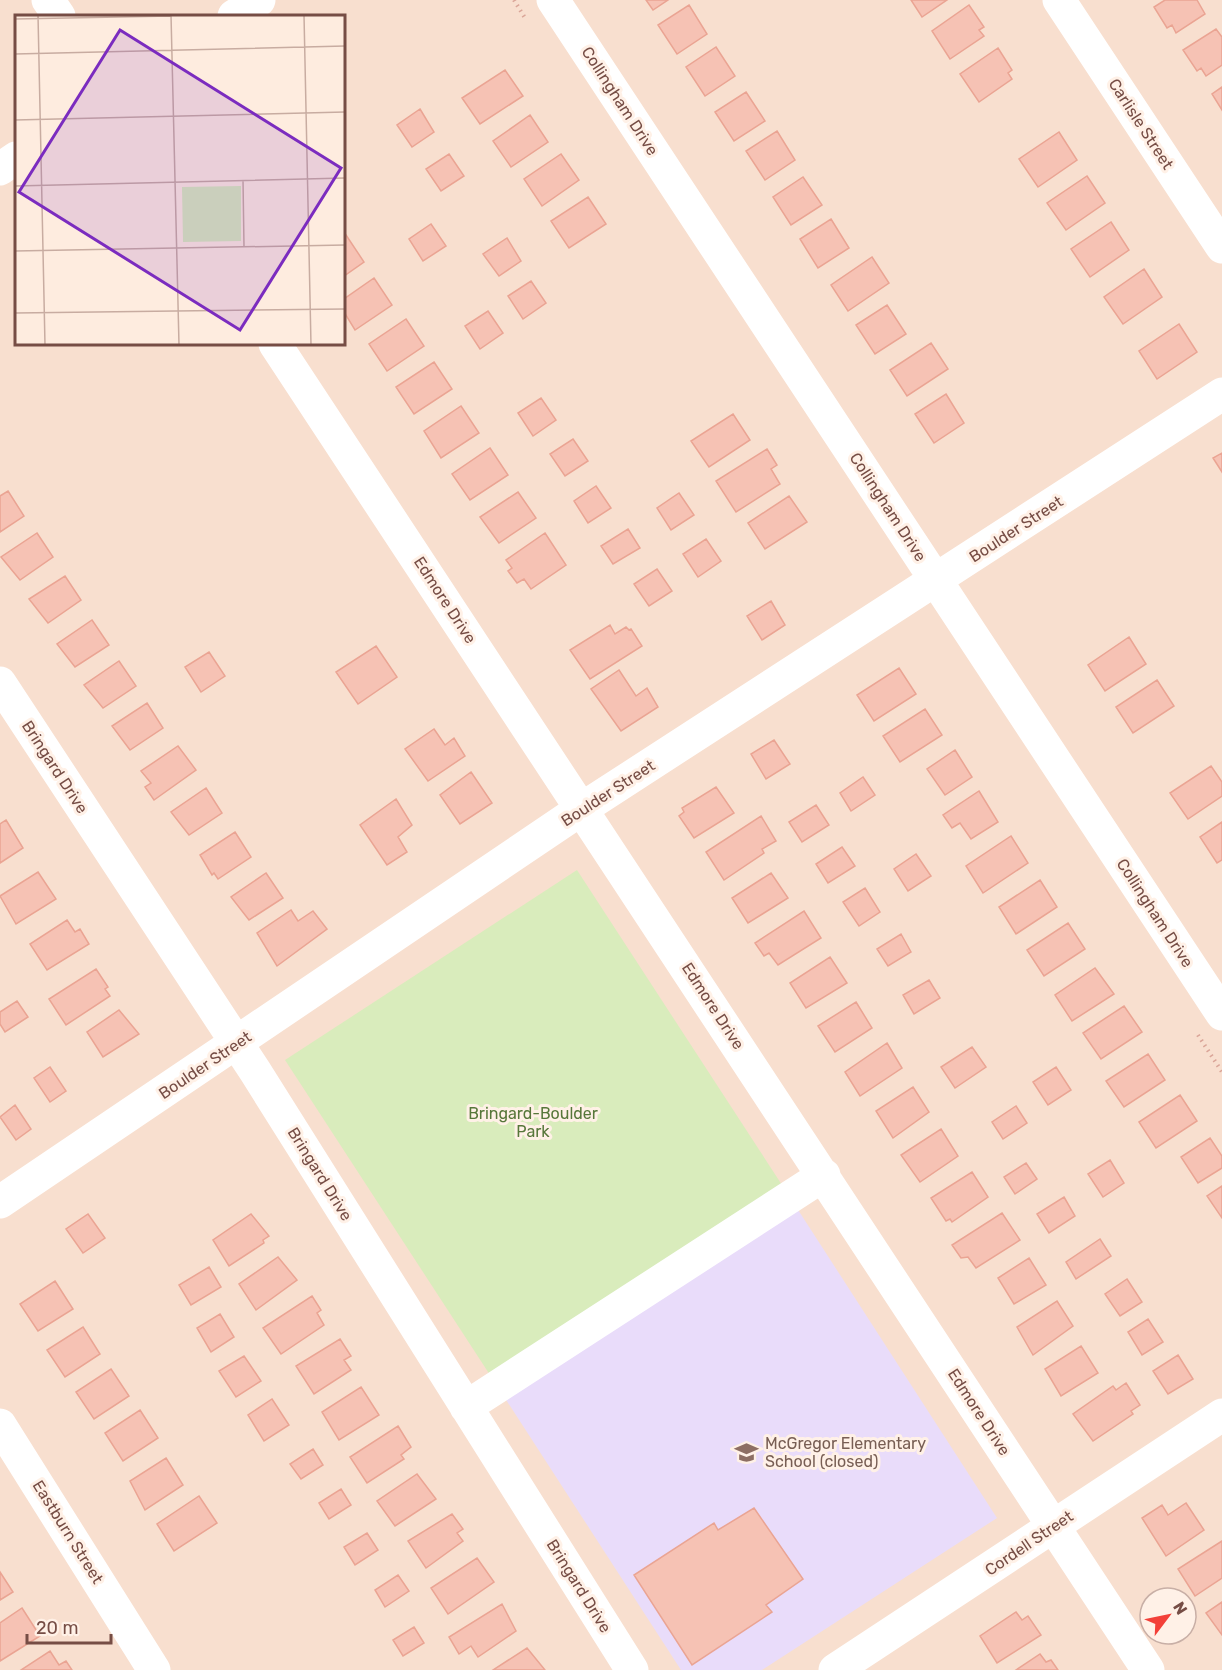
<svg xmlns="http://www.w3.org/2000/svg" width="1222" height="1670" font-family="Rubik,sans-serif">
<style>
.residential{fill:#f8dfcf;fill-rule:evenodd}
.education{fill:#e9dcfa}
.green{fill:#d9ecbc}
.building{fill:#f6c2b4;stroke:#eaa493;stroke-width:1.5}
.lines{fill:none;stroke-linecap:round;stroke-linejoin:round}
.path{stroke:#daa598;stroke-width:4;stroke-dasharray:1.5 4.5;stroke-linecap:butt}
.minor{stroke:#fff;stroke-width:33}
.labels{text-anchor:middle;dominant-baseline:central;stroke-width:6;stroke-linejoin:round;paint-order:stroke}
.street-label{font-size:16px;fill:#764d45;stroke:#fff1e7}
.park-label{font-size:16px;fill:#57773a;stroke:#fff1e7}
.education-label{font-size:16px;fill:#785e54;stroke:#fff1e7;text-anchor:start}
.inset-road{fill:none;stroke:#c8aca1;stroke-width:1.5}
.view{fill:#7b2cbf;fill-opacity:0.15;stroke:#7b2cbf;stroke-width:3}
.inset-edge{fill:none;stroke:#764d45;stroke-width:3}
</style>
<rect width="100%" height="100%" fill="#feecdf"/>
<path class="residential" d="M0,0H1222V1670H0ZM16,16H344V344H16ZM1150,1598H1186V1634H1150Z"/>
<path class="education" d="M782,1185L997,1518L762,1670H681L490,1375Z"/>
<path class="green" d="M577,870L782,1185L490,1375L285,1060Z"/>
<path class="building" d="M646,0H668L653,10Z
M911,0H947L922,17Z
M1165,0H1197L1205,14L1176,33L1172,25L1167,28L1154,7Z
M689,5L707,34L677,54L658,25Z
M969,5L984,27L979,30L984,36L950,59L932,31Z
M1216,29L1222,37V65L1206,76L1201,68L1197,71L1183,50Z
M716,47L735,76L705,96L686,67Z
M998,48L1012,70L1008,73L1012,79L979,102L960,74Z
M505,70L523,96L480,124L462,98Z
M1222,87V110L1212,94Z
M746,92L765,121L734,141L715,112Z
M420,109L434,132L412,147L397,125Z
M530,115L548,142L511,167L493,141Z
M777,131L795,160L765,180L746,151Z
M1059,132L1077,160L1038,187L1019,159Z
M449,154L464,176L441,191L426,169Z
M561,154L579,180L542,206L524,179Z
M1087,176L1105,203L1066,230L1047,203Z
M803,177L822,205L791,225L773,197Z
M588,197L606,224L569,248L551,221Z
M831,219L849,248L818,268L800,239Z
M1111,222L1129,250L1090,277L1071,249Z
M431,224L446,246L423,261L409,239Z
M346,235L364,262L344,276V237Z
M507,238L521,261L499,276L483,254Z
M872,257L889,283L848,311L831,285Z
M1144,269L1162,297L1123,324L1104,297Z
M374,278L392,305L355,330L344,312V299Z
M531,281L546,303L523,319L508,296Z
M887,305L906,334L875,354L856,325Z
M488,311L503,333L480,349L465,326Z
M406,319L424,346L387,371L369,344Z
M1179,324L1197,352L1157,379L1139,351Z
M931,343L948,369L907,396L890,370Z
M434,362L452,389L414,414L396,387Z
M946,394L964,423L934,443L915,414Z
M541,398L556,420L533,436L518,413Z
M461,406L479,433L441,458L424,431Z
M733,414L750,440L709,467L691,441Z
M573,439L588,461L565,476L550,454Z
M490,448L508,475L470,500L452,474Z
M767,449L777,465L771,469L780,484L736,512L716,481Z
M1222,453V472L1213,458Z
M596,486L611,508L588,523L574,501Z
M8,491L24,516L0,532V496Z
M518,492L536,518L499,543L480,517Z
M679,493L694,515L671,530L657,508Z
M789,496L807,522L765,549L748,523Z
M628,529L640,548L613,564L601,546Z
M37,533L53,557L20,580L1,557Z
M545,533L566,565L531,589L524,579L517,583L508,571L512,568L506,560Z
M706,539L721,561L698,577L683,554Z
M657,569L672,591L649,606L634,584Z
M65,576L81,600L48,623L29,599Z
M771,601L785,625L762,640L747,616Z
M92,620L109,645L75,667L57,644Z
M610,625L615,634L626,627L629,630L631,629L642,646L590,679L570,650Z
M1129,637L1146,664L1105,691L1088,665Z
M376,646L397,677L358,704L336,672Z
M209,652L225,676L201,692L185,667Z
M119,661L136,686L103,708L84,685Z
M899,668L916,694L874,721L857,695Z
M619,670L636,696L647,688L658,707L621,731L591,689Z
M1157,680L1174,706L1133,733L1116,707Z
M147,703L163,728L130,750L112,726Z
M925,709L942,735L900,762L883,736Z
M434,729L445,745L454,738L465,756L428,781L405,749Z
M774,740L790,764L766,779L751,754Z
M178,746L196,770L154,800L145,787L151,783L141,771Z
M955,750L972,777L945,795L927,769Z
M1211,766L1222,782V796L1188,819L1170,793Z
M471,772L492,803L460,824L440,795Z
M863,777L875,795L851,811L840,793Z
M716,787L734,813L694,838L679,816L684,812L682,808Z
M206,788L222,813L189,835L171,812Z
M979,791L998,822L971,839L960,823L952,828L943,815Z
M396,799L412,825L398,837L407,852L387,865L360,825Z
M816,805L829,825L802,842L789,822Z
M761,816L776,841L762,849L764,853L724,880L706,852Z
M6,820L23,848L0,863V824Z
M1222,822V860L1217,863L1200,837Z
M235,832L251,857L218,879L214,873L212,875L200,855Z
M1011,836L1028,863L983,893L966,866Z
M842,847L855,866L828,883L816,864Z
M916,854L931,876L908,891L894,869Z
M38,872L56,899L16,924L0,896Z
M266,873L283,898L249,920L231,897Z
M771,873L788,898L748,923L732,898Z
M1040,880L1057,907L1016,934L999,907Z
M865,888L880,912L859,926L843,902Z
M291,910L298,921L313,911L327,929L277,966L257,933Z
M804,911L821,938L778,965L769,953L764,956L755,943Z
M67,920L75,932L80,929L89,944L47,970L30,944Z
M1068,923L1085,949L1044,976L1027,950Z
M901,934L911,952L888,966L877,949Z
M830,957L847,983L806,1008L790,983Z
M1095,968L1114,994L1072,1021L1055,995Z
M96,969L108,987L105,989L110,996L66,1025L49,999Z
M929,980L940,998L914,1014L903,995Z
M17,1001L28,1017L5,1032L0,1024V1012Z
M856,1002L872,1028L835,1052L818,1026Z
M1124,1006L1142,1032L1101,1059L1083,1033Z
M119,1010L139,1034L103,1057L87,1032Z
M887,1043L902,1068L860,1096L845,1072Z
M972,1047L986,1067L955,1088L941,1067Z
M1148,1054L1165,1080L1124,1107L1106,1081Z
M50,1067L66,1091L50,1102L34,1078Z
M1056,1067L1071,1090L1048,1105L1033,1082Z
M913,1087L929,1112L893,1138L876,1111Z
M1180,1095L1197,1121L1156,1148L1139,1122Z
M15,1105L31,1129L16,1140L0,1117Z
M1016,1106L1027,1123L1003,1139L992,1122Z
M941,1129L958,1156L920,1182L901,1155Z
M1210,1138L1222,1156V1168L1198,1183L1181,1157Z
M1110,1160L1124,1183L1103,1197L1088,1174Z
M1026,1163L1037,1179L1015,1194L1004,1177Z
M972,1172L988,1197L952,1222L950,1219L946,1221L931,1198Z
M1222,1186V1218L1207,1196Z
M1064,1197L1075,1216L1049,1233L1037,1214Z
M1002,1213L1020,1240L976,1268L968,1257L961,1258L952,1245Z
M88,1214L105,1238L83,1253L66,1229Z
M251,1214L269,1236L263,1240L264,1243L229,1266L213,1240Z
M1100,1239L1111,1256L1076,1279L1066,1262Z
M278,1257L297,1280L256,1310L239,1284Z
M1029,1258L1046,1285L1014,1304L998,1278Z
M209,1267L221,1287L191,1305L179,1285Z
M1127,1279L1142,1302L1120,1316L1105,1294Z
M55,1281L73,1309L38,1331L20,1304Z
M312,1296L321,1310L317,1313L324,1325L281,1354L263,1328Z
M1057,1301L1073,1326L1033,1355L1017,1327Z
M220,1314L234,1337L211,1352L197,1328Z
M1148,1319L1163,1342L1142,1355L1128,1332Z
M83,1327L100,1354L65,1377L47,1350Z
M340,1339L351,1356L344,1360L351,1370L314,1394L296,1366Z
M1081,1346L1098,1373L1061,1396L1045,1369Z
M1178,1355L1193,1379L1168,1394L1153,1371Z
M244,1356L261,1381L236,1397L219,1371Z
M111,1369L129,1396L94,1419L76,1392Z
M1126,1383L1140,1405L1131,1411L1133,1414L1093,1441L1073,1414L1113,1386L1116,1390Z
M361,1387L379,1415L339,1440L322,1412Z
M272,1399L289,1425L264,1441L248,1415Z
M140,1410L158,1438L123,1461L105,1433Z
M398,1426L411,1447L401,1455L404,1459L367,1483L350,1457Z
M313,1449L323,1465L301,1479L290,1464Z
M166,1458L183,1485L145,1510L130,1481Z
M417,1474L436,1499L395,1526L377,1501Z
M341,1489L351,1505L329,1519L319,1503Z
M199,1496L217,1523L174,1551L157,1524Z
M1186,1503L1204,1530L1166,1556L1142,1518L1162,1505L1168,1515Z
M754,1508L803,1579L766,1605L772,1612L692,1665L634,1575L714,1523L718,1530Z
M452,1514L463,1529L457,1533L463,1541L426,1568L408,1541Z
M367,1533L378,1550L355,1565L344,1547Z
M1222,1541V1578L1195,1596L1178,1569Z
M477,1558L494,1582L448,1614L431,1588Z
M0,1572L13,1592L0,1600Z
M398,1575L409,1591L385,1607L375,1590Z
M1222,1602V1635L1206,1613Z
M502,1604L516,1631L478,1657L471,1646L459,1654L449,1637Z
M22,1608L40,1636L0,1661V1623Z
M1016,1612L1022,1620L1028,1616L1041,1635L997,1663L980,1636Z
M414,1627L424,1643L403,1656L393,1640Z
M527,1648L545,1670H493Z
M50,1651L59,1665L66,1661L72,1670H21Z
M1040,1654L1046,1662L1051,1660L1058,1670H1016Z"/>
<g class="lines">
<path class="path" d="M514,0L525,18
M1198,1035L1222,1072"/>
<path class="minor" d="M48,0L59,16
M553,0L1222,1014
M1059,0L1222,247
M234,16L259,0
M0,169L16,158
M275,344L1148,1670
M0,683L255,1071L632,1670
M0,1202L583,808L1222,394
M466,1407L824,1175
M0,1425L154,1670
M835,1670L1222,1415"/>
</g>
<defs>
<symbol id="school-bare" viewBox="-9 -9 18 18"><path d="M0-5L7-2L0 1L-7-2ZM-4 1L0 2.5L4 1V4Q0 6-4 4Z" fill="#8d6e63" stroke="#fff1e7" stroke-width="2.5" paint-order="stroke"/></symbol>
</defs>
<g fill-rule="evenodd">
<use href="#school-bare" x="730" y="1436" width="33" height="33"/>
</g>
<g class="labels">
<g class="street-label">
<text transform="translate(620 101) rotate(57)">Collingham Drive</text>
<text transform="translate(1141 124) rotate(57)">Carlisle Street</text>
<text transform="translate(888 507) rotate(57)">Collingham Drive</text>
<text transform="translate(1016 529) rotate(-33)">Boulder Street</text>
<text transform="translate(445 600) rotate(57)">Edmore Drive</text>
<text transform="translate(55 767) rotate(57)">Bringard Drive</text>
<text transform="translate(608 793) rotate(-33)">Boulder Street</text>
<text transform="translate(1155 913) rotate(57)">Collingham Drive</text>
<text transform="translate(713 1006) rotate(57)">Edmore Drive</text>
<text transform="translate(205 1065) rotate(-34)">Boulder Street</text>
<text transform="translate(320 1174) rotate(58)">Bringard Drive</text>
<text transform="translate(979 1412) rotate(57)">Edmore Drive</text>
<text transform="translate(68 1532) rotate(58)">Eastburn Street</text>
<text transform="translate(1029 1543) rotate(-34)">Cordell Street</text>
<text transform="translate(579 1586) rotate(58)">Bringard Drive</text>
</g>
<g class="park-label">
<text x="533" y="1113">Bringard-Boulder<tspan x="533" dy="18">Park</tspan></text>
</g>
<g class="education-label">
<text x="765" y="1443">McGregor Elementary<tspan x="765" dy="18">School (closed)</tspan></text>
</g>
</g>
<g transform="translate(15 15)">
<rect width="330" height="330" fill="#feecdf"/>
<path d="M226,171V226L168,227L167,172Z" fill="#d9ecbc"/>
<path class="inset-road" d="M23,0L30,330M156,0L164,330M289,0L296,330M0,4L156,1M0,39L330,31M0,105L330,97M228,165L229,232M0,171L330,163M0,236L330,230M0,298L330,294"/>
<path class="view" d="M105,15L326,153L225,315L4,177Z"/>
<rect width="330" height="330" class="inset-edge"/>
</g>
<g transform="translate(1168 1616) rotate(58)"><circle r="28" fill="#fff1e7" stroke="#c8afa6" stroke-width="1.5"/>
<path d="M0-4.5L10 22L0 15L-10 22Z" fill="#f34039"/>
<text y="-9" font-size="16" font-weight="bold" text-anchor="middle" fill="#764d45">N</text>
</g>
<path d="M27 1634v9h84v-9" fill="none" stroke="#764d45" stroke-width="3"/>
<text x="36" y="1634" font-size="18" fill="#764d45" stroke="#fff1e7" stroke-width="4.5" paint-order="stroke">20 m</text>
</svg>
